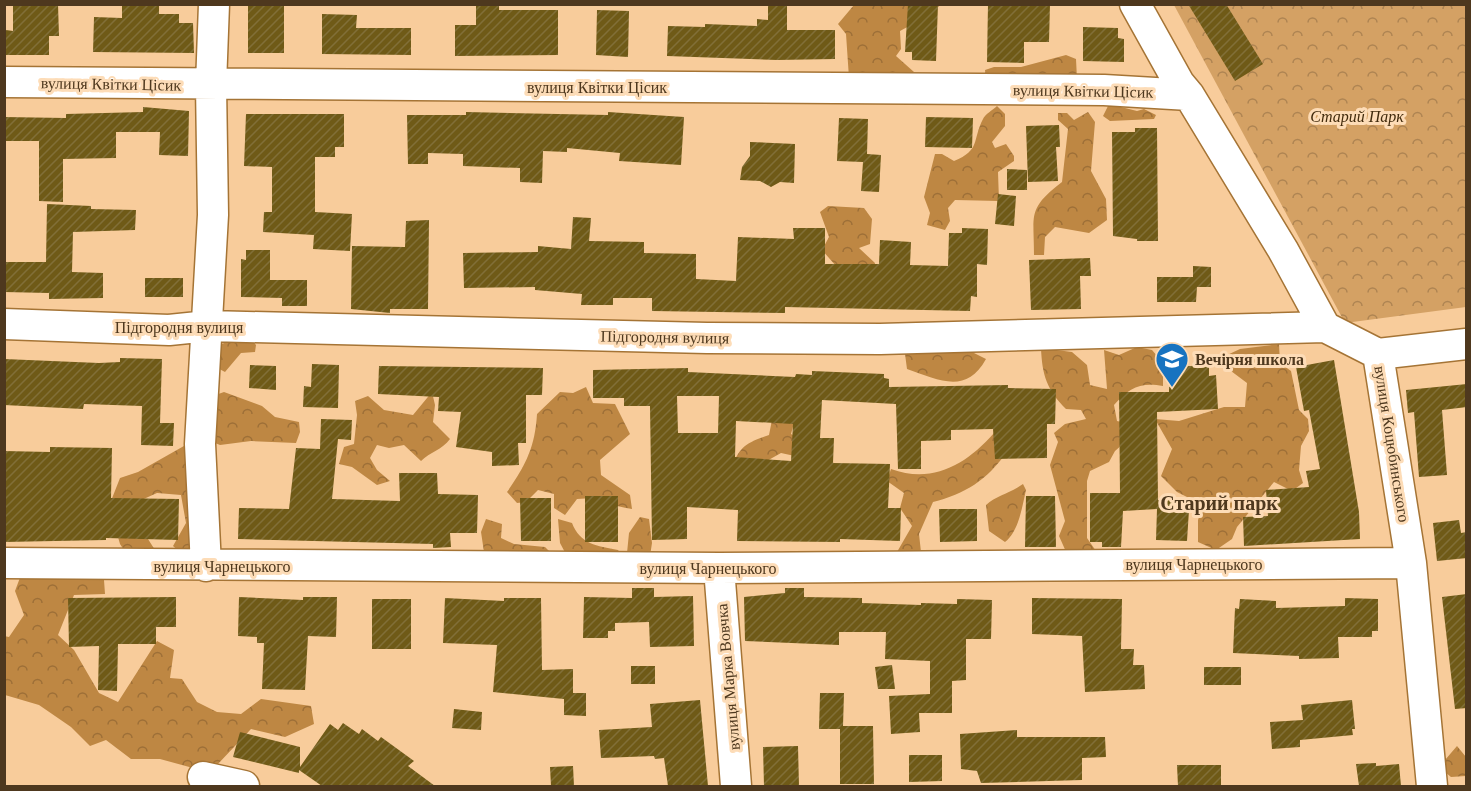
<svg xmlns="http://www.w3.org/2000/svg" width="1471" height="791" font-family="'Times New Roman',serif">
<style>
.forest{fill:url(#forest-crowns)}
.park{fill:url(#park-crowns)}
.building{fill:url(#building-hatch);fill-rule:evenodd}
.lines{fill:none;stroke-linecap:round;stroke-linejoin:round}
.minor-casing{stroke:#a57435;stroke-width:33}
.minor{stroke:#fff;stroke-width:30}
.labels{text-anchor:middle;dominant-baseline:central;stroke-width:6;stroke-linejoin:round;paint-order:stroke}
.street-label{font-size:16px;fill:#4e381e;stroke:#fddcb7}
.park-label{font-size:16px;font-style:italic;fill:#422b0d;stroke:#fddcb7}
.poi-label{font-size:16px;font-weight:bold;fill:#4e381e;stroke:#fddcb7;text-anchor:start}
.quarter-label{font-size:20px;font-weight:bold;fill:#4e381e;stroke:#fddcb7}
</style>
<defs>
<pattern id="forest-crowns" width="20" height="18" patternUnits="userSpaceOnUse" patternTransform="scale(1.5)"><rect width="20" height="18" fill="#be8743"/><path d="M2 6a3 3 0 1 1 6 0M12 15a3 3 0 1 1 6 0" fill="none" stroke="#9d6f37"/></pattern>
<pattern id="park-crowns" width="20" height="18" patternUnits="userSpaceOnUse" patternTransform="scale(1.5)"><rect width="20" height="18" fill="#d4a164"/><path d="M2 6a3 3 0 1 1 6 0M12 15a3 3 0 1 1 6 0" fill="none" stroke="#ae8452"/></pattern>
<pattern id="building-hatch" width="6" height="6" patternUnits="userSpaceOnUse" patternTransform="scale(1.5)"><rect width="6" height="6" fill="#6f5a17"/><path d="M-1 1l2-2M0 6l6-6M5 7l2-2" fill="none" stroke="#816f38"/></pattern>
</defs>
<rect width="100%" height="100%" fill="#f8cc9b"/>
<path class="forest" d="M854,5H940L933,13L900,31L901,49L896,56L914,72L908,78H849L846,34L838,24Z
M1066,55L1076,59L1077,79L986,81L985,70L994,67H1021Z
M1109,104L1137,111L1144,109L1156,115L1154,119L1110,121L1103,116Z
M997,106L1005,114V126L992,142L995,148L1006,144L1014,156V161L998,172L999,201L955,200L948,208L950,221L945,230L927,225L930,213L924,197L935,154H942L954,161C981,150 972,140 983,119C985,114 993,110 997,106Z
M1088,112L1095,122L1091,171L1106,199L1107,220L1089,233L1055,227L1045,237L1044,255H1034C1034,214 1027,209 1062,182L1068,129L1058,120V113H1067L1074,120Z
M828,206L864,208L872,219L870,244L859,248L875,263L873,278L836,266L822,250L829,237L820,212Z
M247,335L256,345L255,352L241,353L225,372L210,364L213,347Z
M1279,344L1280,363L1291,371L1299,410L1308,419L1309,431L1301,446L1299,470L1303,483L1292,491L1274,482L1237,527L1232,539L1216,550L1198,542V520L1203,505L1177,492L1161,476L1172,449L1155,419L1179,421L1224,407H1245L1247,383L1231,371L1225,356L1240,349Z
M1137,347L1152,350L1163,363V386C1140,382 1129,388 1114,405L1117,421L1130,424L1132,436L1115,451L1109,462L1090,471L1087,481V538L1098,554H1067L1059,536L1065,521L1050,465L1058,442L1054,433L1065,424L1086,419L1081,410L1066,409C1047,390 1042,375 1041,348L1072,352L1087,365L1090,385L1107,389L1104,350L1119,355Z
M919,350L940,353L968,350L986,359C966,395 939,380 907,369L905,354Z
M586,387L593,403L615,404L630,434L600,460L601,475L630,495L632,509C609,506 599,496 577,499L565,515L554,508V494L538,490L526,502L517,503L507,492C526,465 535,447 537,414L560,392L573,393Z
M224,392L262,406L275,417L299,422L300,432L296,443L251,441L220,445L193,434L210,397Z
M432,392L435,405L433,422L450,439C442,450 430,452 421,461L404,445L389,448L377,445L370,458L377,470L390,481L377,485L352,467L339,464L344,447L354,444L357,415L355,401L368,396L384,410L413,415Z
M776,400L798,408L791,434L813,445L836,465L781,453L765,462L731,470C739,447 745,443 769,435Z
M994,433L1006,453C987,480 965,494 933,502L919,534L921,552H897L912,526L900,508L904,493L887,481L891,469C932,484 966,465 994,433Z
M191,442L199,541L182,554L173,546L186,523L181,495L157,493L137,502L134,526L148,539L160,558L131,561L120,544L109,506L120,478L138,472Z
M1023,484L1026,490C1022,507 1019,531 1005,542L989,531L986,505C997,495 1009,494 1023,484Z
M640,517L649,519L652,543L650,556L627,553L629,533Z
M486,519L502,524L501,538L514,544L545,547L553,555L484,552L481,532Z
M558,519L572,523C580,544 597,546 618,550L624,558H568L560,543Z
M21,575L40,578L104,580L105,594L74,595L58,635L74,650L99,693L118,702L157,641L174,650L170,678L182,679L197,702L217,712L241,714L261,699L311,706L314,724L285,737L251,729L217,765L193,768L160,759H131L106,740L90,746L71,727L39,705L5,695L4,636L9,637L24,615L15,591Z
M1457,746L1466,757V776L1451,777L1439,767Z"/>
<path class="park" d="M1174,5H1466V307L1345,323Z"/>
<path class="building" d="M13,4H58L59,36H49V55H6V30L13,31Z
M122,4H159V14H179V23H193L194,53L93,52L94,17L122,18Z
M768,4H787V30H835V59L777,60L667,56L668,26L705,27V24L757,26V19L768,20Z
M908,4H938L936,61L912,60V52H905Z
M988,4H1050L1049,42H1024V63L987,62Z
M1188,4H1226L1263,64L1235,81Z
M248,5H284V53H248Z
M476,6H499V10H558V55L455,56V25H476Z
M597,10L629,11L628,57L596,55Z
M322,14L357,15L356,28H411V55L322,54Z
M1083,27L1118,28V38L1124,39V62L1083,61Z
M143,107L189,111L188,156L159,155L160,132H116V158L63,159V202L39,201V141H4V117L66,118V114L143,112Z
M466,112L608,115V112L684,117L681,165L619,161L620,153L567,148V152L543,151L542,183L520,182V168L463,166V154L428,153V164H408L407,115H466Z
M246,114H344V147H335V157H315V212L352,214L350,251L313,249L314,235L263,232L264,212H272V167L244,166Z
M926,117L973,118L972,148L925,147Z
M839,118L868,119L867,154L881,155L879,192L861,191L863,162L837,161Z
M1059,125L1060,147H1056L1058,181L1028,182L1026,126Z
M1135,128H1157L1158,241H1137V239L1113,236L1112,132H1135Z
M750,142L795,144L794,183L780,182L771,187L760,181L740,180L742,167L750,156Z
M1007,169L1027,170V190H1007Z
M998,194L1016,196L1014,226L995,224Z
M47,204L91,206V209L136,210L135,230L73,232L72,272L103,273V298L49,299V293L4,292V262H46Z
M573,217L591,218L589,241L644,242V253L696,254V279L736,281L738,237L794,239L793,228H825V264H879L880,240L911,242L910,265L948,266L949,233H962V228L988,229L987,265L977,264V297L971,296L970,311L785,307V313L652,311V298H613V305H581L582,294L535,290V287L464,288L463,253L538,252V246L571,249Z
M429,220L428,309H390V313L351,309L352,246L405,247L406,221Z
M246,250H270V280H307V306H282V298L241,297V259L246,260Z
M1090,258L1091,276H1080L1081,309L1031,310L1029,260Z
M1193,266L1211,267V287H1197L1196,302H1157V277H1193Z
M145,278H183V297H145Z
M120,358L162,359L160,423H174L173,446L141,445L142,406L84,404L83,409L4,405V359L99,363L120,362Z
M1334,360L1359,512L1360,539L1244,546L1243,517L1268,516L1266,490L1309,487L1306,471L1320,469L1309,410L1304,411L1296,367Z
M312,364L339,365L338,408L303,407L304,386L311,387Z
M250,365L276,366V390L249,388Z
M1209,365V376L1216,375L1218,409L1157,412L1158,500L1182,501V510H1189L1187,541L1156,540L1157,509L1123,511L1121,547H1102V542H1090V493H1120L1119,392H1169V387L1173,386L1172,367Z
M379,366L543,368L542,395H526V443H518L519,465L492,466V452L456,447L461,412L438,411L439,397L378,394Z
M688,368V372L795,377L796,374L812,375V371L884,374V378L889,379V387L1008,385V388L1056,389L1055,424H1047V458L995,459L993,429L951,430V440L921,441V469H898L896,404L822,400L820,438H834L833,463L890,464L888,508H901L900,541L840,539V542L737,541L738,510L687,507V539L652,540L650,406H624V398H593V370ZM677,396H719L718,433H678ZM736,421L793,424L791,461L735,457Z
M1467,384V407L1442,410L1447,475L1419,477L1414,412L1408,413L1406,390Z
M321,419L352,420L351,440L338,439L332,499L400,501L399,473H437L438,494L478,495L477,533H450L451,547L433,548V544L238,539L239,508L289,509L296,448L320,449Z
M50,447L112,448L111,498L179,499L178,540L106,538V540L4,542V451L50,452Z
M585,496H618V542H585Z
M1026,496H1055L1056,547H1025Z
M520,498H551V541H521Z
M939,509H977V541L940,542Z
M1459,520L1461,533L1467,532V558L1437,561L1433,523Z
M632,588H654V597L693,596L694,646L650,647L649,622L615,623V631H608V638H583L584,597L632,598Z
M785,588H804V597L862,598V603L921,605V603L957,604V599L992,600L991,639H966V680L952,681V713H919L920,732L891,734L889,696L930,694V661L885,659L886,632H839V645L745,641L744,597L785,593Z
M1467,594V708L1455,709L1442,597Z
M176,597V627H156V644H118L117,691L98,690L99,646L69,647L68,598Z
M239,597L303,600V597H337L336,637L308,636L305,690L262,689L264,643H257V637L238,636Z
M445,598L504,601V598H541L542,670L573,669V693H586V716L564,715V699L493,692L497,645L443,643Z
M1032,598L1122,599L1121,649H1134L1133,665H1144L1145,689L1085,692L1082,636L1032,634Z
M1345,598L1378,599V631H1372V637H1338L1339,658L1299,659V656L1233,653L1235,608L1239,609L1240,599L1276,601V608L1345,606Z
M372,599H411V649H372Z
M892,665L895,689H878L875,667Z
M631,666H655V684H631Z
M1204,667H1241V685H1204Z
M820,693H844L843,726H873L874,784H840V729H819Z
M700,700L708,786H668L664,758L655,759L654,756L601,758L599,730L652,727L650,704Z
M1352,700L1355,729H1352L1353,735L1300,740V747L1272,749L1270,722L1303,720L1301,705Z
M454,709L482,712L481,730L452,728Z
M343,723L359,734L362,729L378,741L381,737L414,761L408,766L435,786H322L299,770V773L233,757L240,732L300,747V767L330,724L338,730Z
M1017,730V737H1105L1106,757L1082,758V780L981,783L977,771L961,769L960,734Z
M798,746L799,786H764L763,747Z
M909,755H942V781L909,782Z
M1376,763V766L1399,764L1401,786H1359L1356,764Z
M1177,765H1221V786H1178Z
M573,766L574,786H551L550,767Z"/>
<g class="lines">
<defs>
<path id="minor" d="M1135,4L1179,83L1189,95L1283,250L1325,327L1378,354L1411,563L1432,786
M4,82L1104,90L1189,95
M4,324L169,330L208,326L707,338L880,339L1325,327
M1378,354L1466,344
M4,563L719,568L1411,563
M206,566L200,444L213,215L211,85L214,4
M719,568L736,786
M203,777L244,786"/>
</defs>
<use href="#minor" class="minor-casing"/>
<use href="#minor" class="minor"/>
</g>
<defs>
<symbol id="school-pin" viewBox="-11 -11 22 30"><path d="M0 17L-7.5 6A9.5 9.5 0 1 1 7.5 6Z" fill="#1773c0" stroke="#fddcb7"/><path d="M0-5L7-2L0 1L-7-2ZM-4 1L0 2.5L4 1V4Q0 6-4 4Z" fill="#fff"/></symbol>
</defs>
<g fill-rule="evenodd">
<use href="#school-pin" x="1153" y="340" width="38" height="52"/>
</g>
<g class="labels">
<g class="street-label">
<text transform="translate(111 84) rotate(1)">вулиця Квітки Цісик</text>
<text x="597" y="87">вулиця Квітки Цісик</text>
<text transform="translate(1083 91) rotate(1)">вулиця Квітки Цісик</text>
<text x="179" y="327">Підгородня вулиця</text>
<text transform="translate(665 337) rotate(1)">Підгородня вулиця</text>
<text transform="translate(1392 444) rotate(81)">вулиця Коцюбинського</text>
<text x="1194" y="564">вулиця Чарнецького</text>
<text x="222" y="566">вулиця Чарнецького</text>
<text x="708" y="568">вулиця Чарнецького</text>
<text transform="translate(728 677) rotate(-95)">вулиця Марка Вовчка</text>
</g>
<g class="park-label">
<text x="1357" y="116">Старий Парк</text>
</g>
<g class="poi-label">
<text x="1195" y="359">Вечірня школа</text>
</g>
<g class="quarter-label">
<text x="1219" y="503">Старий парк</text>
</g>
</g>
<rect width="1471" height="791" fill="none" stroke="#4e381e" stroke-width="12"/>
</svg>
